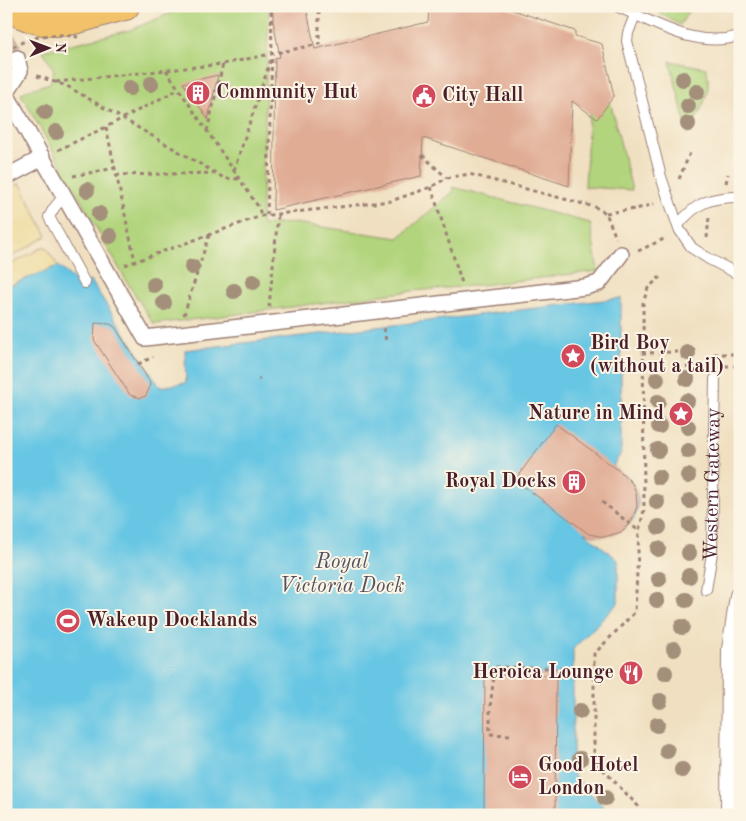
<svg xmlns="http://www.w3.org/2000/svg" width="746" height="821" font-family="'Old Standard TT',serif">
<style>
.green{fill:#b1d47c;stroke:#7e7a54}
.sand{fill:#eeda9e;stroke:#9c7c64}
.water{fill:#66c6e4;stroke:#587288}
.building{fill:#e0ac94}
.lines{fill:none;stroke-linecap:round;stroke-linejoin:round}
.pedestrian-tunnel{stroke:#cfb9a3;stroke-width:15;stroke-dasharray:15 8;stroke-linecap:butt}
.service-casing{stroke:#9d8076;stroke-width:12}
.pedestrian-casing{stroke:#9d8076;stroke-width:18}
.minor-casing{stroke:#9d8076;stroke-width:22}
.primary-casing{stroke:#9d8076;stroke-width:30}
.path{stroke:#9d8076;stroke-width:3;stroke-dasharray:4 4;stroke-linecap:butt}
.service{stroke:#fff;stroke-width:10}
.pedestrian{stroke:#fff;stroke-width:15}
.minor{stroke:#fff;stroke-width:20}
.primary{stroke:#f2c26a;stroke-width:28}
.path-bridge{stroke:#9d8076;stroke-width:3;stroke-dasharray:4 4;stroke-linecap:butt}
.tree{fill:#a38f7a}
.labels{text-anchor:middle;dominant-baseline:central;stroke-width:4;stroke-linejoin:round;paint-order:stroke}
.poi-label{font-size:20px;font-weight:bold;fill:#4a1f2b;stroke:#fcf5e5;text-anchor:start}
.street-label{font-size:20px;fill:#4a1f2b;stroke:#fcf5e5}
.water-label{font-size:21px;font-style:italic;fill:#525162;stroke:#fcf5e5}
</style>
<rect width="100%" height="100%" fill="#fcf5e5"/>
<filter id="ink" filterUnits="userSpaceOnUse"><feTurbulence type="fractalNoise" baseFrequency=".02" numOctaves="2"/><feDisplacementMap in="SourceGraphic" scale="10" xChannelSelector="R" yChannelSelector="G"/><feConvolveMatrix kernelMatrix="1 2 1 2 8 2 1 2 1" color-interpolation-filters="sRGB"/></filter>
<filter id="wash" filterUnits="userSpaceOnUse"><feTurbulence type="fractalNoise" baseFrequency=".0096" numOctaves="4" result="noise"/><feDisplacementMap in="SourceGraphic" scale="20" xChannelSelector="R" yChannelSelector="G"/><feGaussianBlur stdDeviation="1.12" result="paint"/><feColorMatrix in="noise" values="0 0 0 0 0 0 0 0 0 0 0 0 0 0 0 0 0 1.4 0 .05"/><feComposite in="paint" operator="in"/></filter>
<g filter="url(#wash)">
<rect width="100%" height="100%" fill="#f0e0c1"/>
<path class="green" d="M188,6H269L261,225L295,223L398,238L454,191L453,187L590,223L598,271L482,285L412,291L215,317L154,324L128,284L21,94L25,91L50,83L54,70L43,51L130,30Z
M653,6H690V9L680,25L656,11Z
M670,61L706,68C714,92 699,113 688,134Z
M610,101L632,190L585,187L589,112Z"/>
<path class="sand" d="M20,183L47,236L6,260V192Z
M45,246L58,266L6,287V267Z"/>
<path class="water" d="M58,266L80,285L91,281L160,387L186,383L185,350L621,298V453L613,466C618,471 626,475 631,482C653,515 618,547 584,532L618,560V603L573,649V775L611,815H6V287Z"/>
<g id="blocks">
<path class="building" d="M273,6H306L315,49L428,22L429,6H501L575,31V36L602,44L614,96L597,119L572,101L569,186L423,138L421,176L273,210L275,58L280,57L273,21Z
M218,75L208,119L183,83Z
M95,323L110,324L115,327L150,382L149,389L146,396L140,398L130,395L94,340Z
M556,424L622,473L632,483L636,492L637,507L631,522L621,532L604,537L589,534L515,480Z
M485,675H556L555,815H484Z"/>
</g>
</g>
<g filter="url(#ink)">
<use href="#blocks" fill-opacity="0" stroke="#9d8076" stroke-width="1"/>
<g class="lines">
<path class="pedestrian-tunnel" d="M6,38L17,58"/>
<defs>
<g id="service">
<path d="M616,6C657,23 694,49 740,36"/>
<path d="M635,15L628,33L627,41L661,177L679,229L692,248L709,259L740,275"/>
<path d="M64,196L54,208L49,217L85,283"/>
<path d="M678,225C697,202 710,197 740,197"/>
<path id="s1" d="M706,590L712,553L715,379"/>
</g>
<path id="pedestrian" d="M6,93L20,71L17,58
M6,94L145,338L585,287L599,283L621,254
M6,177L42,158"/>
<path id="minor" d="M731,815L732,650L740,596"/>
<path id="primary" d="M21,14C28,17 36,20 44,21C72,26 98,11 125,6"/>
</defs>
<use href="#service" class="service-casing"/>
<use href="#pedestrian" class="pedestrian-casing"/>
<use href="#minor" class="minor-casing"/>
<use href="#primary" class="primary-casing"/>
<path class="path" d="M166,70L259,208L261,216
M37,76L67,86L224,178L240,179
M56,82L223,64L319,44V6
M106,127L135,261
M207,131L223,64
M58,150L106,127L179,89
M422,155L447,178
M234,170L271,59
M116,175L216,173
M73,176L115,168
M679,179L690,153
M726,183L728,174
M431,187L462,283
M606,213L636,209L654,204
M267,215L272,53L271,6
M707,238L709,217
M638,251L666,238
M125,265L261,216L391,201L431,187L447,178L469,174L595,207L606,213L616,238
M269,307L278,215
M184,315L209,235
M384,328L386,342
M642,353L678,352
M716,363L715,354H737
M138,364L153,357
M725,366H739
M678,367L705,366
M258,379H260
M602,502L639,531
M510,735L490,734V708L495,667L594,669
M638,815V806L594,760V654L635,612L639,531L644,510L643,303L648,288L660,277"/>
<use href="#service" class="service"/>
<use href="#pedestrian" class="pedestrian"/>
<use href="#minor" class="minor"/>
<use href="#primary" class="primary"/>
<path class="path-bridge" d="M6,39L9,21
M6,47L9,49C32,36 51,32 78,37"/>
</g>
<g class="tree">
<circle cx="683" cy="79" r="8"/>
<circle cx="151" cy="84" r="8"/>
<circle cx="130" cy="88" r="8"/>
<circle cx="697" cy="92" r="8"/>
<circle cx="688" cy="106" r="8"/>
<circle cx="45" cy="112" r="8"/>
<circle cx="688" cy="124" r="8"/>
<circle cx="56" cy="132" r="8"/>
<circle cx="87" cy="190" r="8"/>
<circle cx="99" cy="214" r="8"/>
<circle cx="110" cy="236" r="8"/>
<circle cx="192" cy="267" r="8"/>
<circle cx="253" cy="282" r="8"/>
<circle cx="154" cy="285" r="8"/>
<circle cx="234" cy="291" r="8"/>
<circle cx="164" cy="303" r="8"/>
<circle cx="688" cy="353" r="8"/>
<circle cx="657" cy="379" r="8"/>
<circle cx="687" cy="379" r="8"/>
<circle cx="687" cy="401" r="8"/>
<circle cx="658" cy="402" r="8"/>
<circle cx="659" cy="426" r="8"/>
<circle cx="688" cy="427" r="8"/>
<circle cx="658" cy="450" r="8"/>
<circle cx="688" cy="451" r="8"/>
<circle cx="688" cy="476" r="8"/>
<circle cx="659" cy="477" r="8"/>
<circle cx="690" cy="501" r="8"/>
<circle cx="657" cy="502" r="8"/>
<circle cx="690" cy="525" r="8"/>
<circle cx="659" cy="527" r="8"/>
<circle cx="658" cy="549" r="8"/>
<circle cx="689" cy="553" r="8"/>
<circle cx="689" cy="576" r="8"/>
<circle cx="659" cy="579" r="8"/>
<circle cx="657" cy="600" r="8"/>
<circle cx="686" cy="600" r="8"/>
<circle cx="682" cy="627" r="8"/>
<circle cx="674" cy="649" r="8"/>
<circle cx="665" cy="673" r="8"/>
<circle cx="660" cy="701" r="8"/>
<circle cx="580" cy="711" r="8"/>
<circle cx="657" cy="725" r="8"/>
<circle cx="667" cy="751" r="8"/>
<circle cx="580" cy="759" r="8"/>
<circle cx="682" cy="770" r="8"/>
<circle cx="605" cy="798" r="8"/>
</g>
</g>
<defs>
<symbol id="building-disc" viewBox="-11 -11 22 22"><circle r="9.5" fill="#d1495b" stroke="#fcf5e5"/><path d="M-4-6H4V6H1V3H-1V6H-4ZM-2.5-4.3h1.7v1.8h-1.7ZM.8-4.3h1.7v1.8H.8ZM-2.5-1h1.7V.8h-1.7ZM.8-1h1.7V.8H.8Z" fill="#fff"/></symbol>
<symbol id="civic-disc" viewBox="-11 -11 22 22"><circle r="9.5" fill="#d1495b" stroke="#fcf5e5"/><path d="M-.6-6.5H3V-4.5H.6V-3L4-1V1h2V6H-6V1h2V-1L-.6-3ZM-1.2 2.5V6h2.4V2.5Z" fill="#fff"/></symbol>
<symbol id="sight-disc" viewBox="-11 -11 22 22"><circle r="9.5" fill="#d1495b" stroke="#fcf5e5"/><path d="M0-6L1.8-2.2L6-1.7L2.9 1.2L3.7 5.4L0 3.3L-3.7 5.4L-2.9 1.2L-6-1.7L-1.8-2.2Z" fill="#fff"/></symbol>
<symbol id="stadium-disc" viewBox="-11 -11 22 22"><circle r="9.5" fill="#d1495b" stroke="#fcf5e5"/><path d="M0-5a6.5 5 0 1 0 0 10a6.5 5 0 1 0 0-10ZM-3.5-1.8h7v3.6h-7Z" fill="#fff"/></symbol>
<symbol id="restaurant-disc" viewBox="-11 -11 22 22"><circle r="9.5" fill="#d1495b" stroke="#fcf5e5"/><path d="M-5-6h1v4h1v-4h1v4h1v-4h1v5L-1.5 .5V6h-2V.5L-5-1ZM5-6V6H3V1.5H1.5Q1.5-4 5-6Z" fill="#fff"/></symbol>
<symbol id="hotel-disc" viewBox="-11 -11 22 22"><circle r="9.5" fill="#d1495b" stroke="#fcf5e5"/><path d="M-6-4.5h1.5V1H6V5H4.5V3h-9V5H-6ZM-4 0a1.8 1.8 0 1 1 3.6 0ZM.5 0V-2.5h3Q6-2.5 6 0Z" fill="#fff"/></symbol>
</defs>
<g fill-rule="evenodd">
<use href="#building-disc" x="184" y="79" width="28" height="28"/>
<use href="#civic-disc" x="410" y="82" width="28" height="28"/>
<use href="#sight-disc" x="559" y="342" width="28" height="28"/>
<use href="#sight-disc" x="667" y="400" width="28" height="28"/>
<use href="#building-disc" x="560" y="468" width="28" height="28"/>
<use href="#stadium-disc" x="54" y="607" width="28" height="28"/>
<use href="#restaurant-disc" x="617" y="659" width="28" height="28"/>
<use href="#hotel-disc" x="506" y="763" width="28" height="28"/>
</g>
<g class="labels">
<g class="poi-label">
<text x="216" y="93">Community Hut</text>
<text x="442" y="96">City Hall</text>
<text x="590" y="344">Bird Boy<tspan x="590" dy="23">(without a tail)</tspan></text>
<text x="664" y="414" text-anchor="end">Nature in Mind</text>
<text x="556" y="482" text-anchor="end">Royal Docks</text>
<text x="86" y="621">Wakeup Docklands</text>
<text x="614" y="673" text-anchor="end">Heroica Lounge</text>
<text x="538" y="766">Good Hotel<tspan x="538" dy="23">London</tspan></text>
</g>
<g class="street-label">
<text stroke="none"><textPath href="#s1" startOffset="106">Western Gateway</textPath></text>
</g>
<g class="water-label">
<text x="342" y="562">Royal<tspan x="342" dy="24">Victoria Dock</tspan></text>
</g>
</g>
<rect width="746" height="821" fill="none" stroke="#fcf5e5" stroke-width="25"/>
<g transform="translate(48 48) rotate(89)" stroke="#fcf5e5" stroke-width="4" paint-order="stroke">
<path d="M0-4L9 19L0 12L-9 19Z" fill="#4a1f2b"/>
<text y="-8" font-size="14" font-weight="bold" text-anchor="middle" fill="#4a1f2b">N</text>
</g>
</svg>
